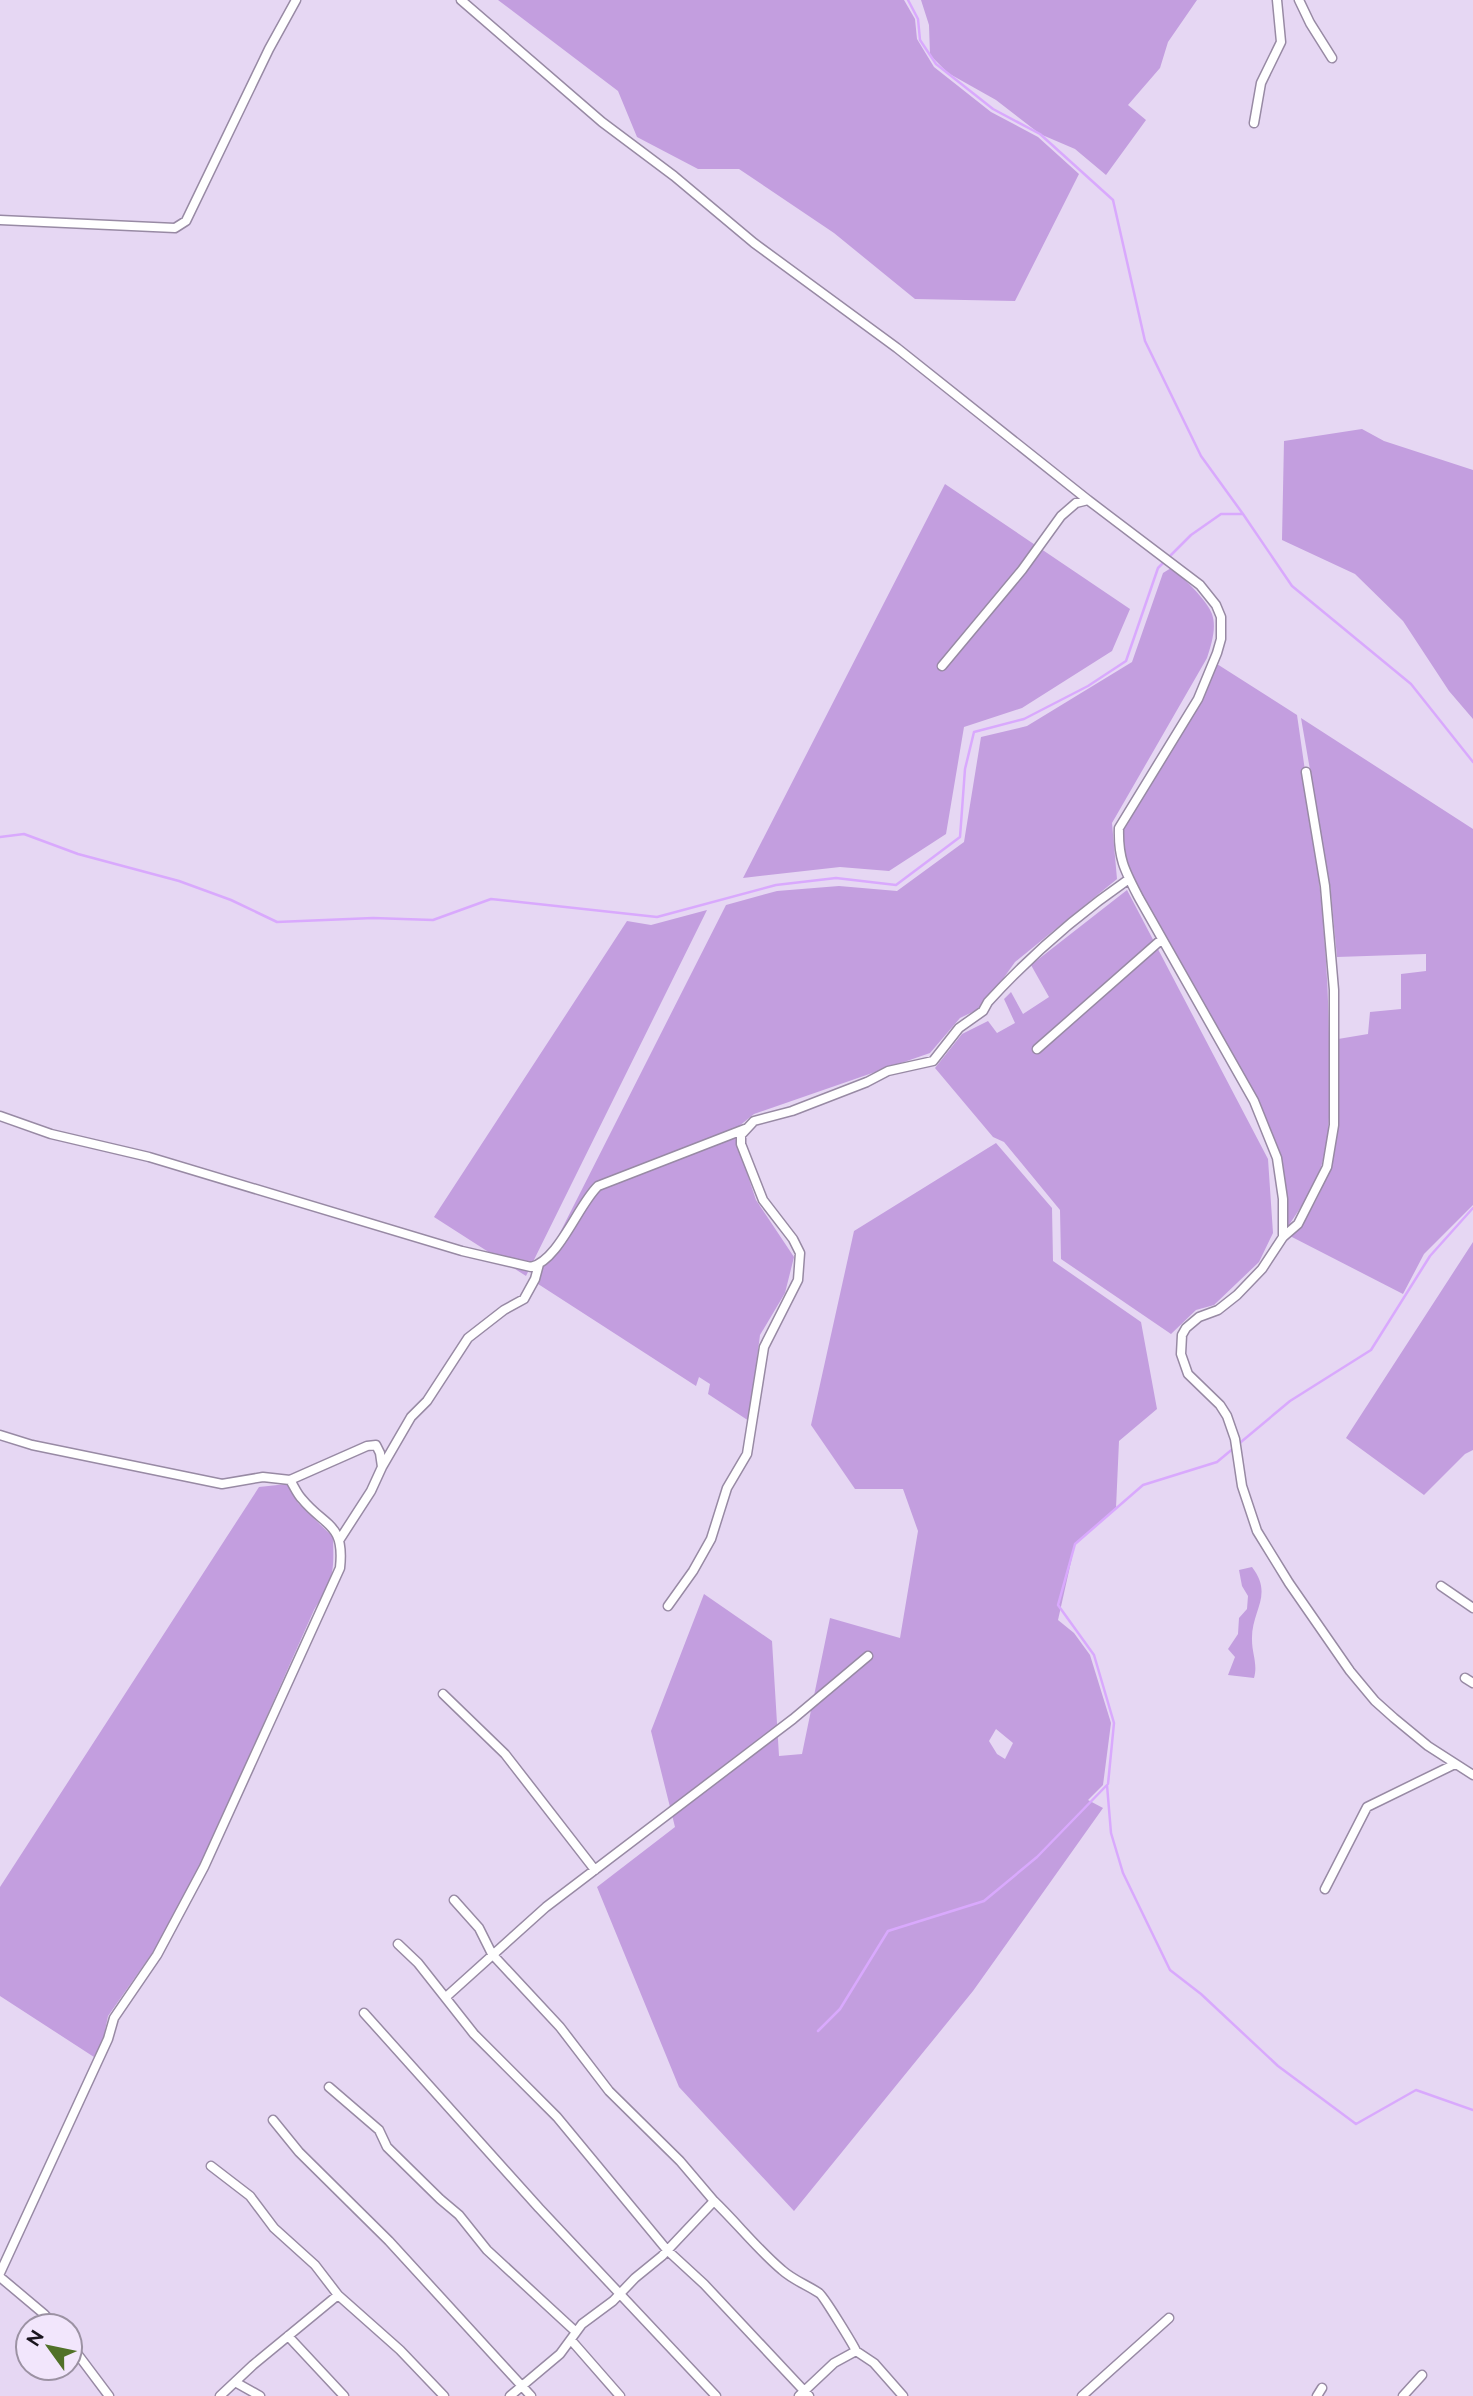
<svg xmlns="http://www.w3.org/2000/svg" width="1473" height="2396" font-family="Raleway,sans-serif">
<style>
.green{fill:#c39edf;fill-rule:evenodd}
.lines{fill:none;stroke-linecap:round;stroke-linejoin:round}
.stream{stroke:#d9a9fd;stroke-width:2.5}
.minor-casing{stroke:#988aa4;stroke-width:11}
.minor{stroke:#fff;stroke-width:8}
</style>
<rect width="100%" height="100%" fill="#e6d7f3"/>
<path class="green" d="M498,0H904L915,19L917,39L934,67L991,112L1038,137L1079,174L1015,301L915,299L834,233L739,169H698L637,137L618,91Z
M921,0H1197L1168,42L1160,68L1128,105L1146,120L1106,175L1075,149L1040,134L996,100L948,73L930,55L929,25Z
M1362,429L1384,441L1473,470V719L1449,691L1403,621L1355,574L1282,540L1284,441Z
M945,484L1130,609L1112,651L1022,708L964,727L946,834L889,871L840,867L743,878Z
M1171,568C1182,576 1207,600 1212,614C1217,628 1211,645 1207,658L1112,823L1117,879L1015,962L983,1007L960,1018L930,1053L754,1114L733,1131L756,1200L794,1257L785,1293L760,1335L749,1421L708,1394L710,1384L699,1377L696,1386L535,1282L726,905L777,891L839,886L897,891L964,842L981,737L1027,726L1132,662L1163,573Z
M1217,664L1297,715C1314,832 1330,943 1329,1061C1329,1096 1332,1134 1321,1167C1314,1189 1300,1208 1287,1228L1281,1156L1200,998L1177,964L1128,867L1123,850V830L1204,697Z
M1301,718L1473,829V1205L1424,1254L1403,1294L1290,1236C1344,1181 1338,1109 1338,1039L1368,1034L1370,1012L1401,1009V974L1426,971V954L1337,957L1330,885Z
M1127,890L1268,1159L1273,1233L1259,1262L1214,1305L1196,1310L1171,1334L1061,1259L1060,1210L1004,1142L993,1137L935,1068L962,1034L988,1021L997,1033L1015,1023L1004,999L1011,992L1023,1014L1049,997L1031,965Z
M707,910L526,1276L434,1217L627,921L651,925Z
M996,1143L1052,1208L1053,1261L1141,1322L1157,1409L1119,1441L1116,1508L1075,1544L1058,1620L1074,1633L1090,1655L1111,1723L1103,1785L1088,1800L1103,1808L973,1991L794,2211L679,2087L597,1887L675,1827L651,1731L704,1594L772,1641L779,1756L802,1754L830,1618L900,1638L918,1531L903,1489H855L811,1425L854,1231ZM996,1729L1013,1743L1005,1759L997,1754L989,1741Z
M1473,1242V1450L1465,1454L1424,1495L1346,1438Z
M287,1484L298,1503L333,1537C334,1573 334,1579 314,1610L201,1864L155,1949L108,2016L103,2040L94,2057L0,1996V1887L259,1487Z
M1252,1567C1274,1596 1251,1610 1252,1640C1252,1654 1258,1664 1254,1678L1228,1675L1235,1657L1228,1649L1238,1634L1239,1618L1247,1609L1248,1596L1242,1586L1239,1570Z"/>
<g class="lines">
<path class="stream" d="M908,0L918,19L920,40L936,64L993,109L1040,134L1113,200L1145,341L1201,456L1243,514L1292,586L1411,684L1473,762
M0,837L24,834L78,854L179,881L231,900L277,922L373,918L433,920L491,899L657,917L776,885L836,878L896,885L960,837L965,769L974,732L1024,719L1088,686L1126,661L1158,568L1191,535L1221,514H1243
M1108,1784L1114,1723L1094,1655L1058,1605L1075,1544L1143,1485L1217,1462L1290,1401L1371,1350L1430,1256L1473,1208
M818,2031L840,2009L888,1931L984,1901L1037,1857L1107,1785L1111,1833L1123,1873L1170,1970L1201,1994L1278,2066L1356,2124L1416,2090L1473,2110"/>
<defs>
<path id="minor" d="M461,0L602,122L674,176L754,243L897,348L1088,500L1200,585L1216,605L1221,617V639L1217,653L1198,699L1119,828C1118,859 1125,871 1139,898L1254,1101L1277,1158L1283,1199V1237
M1299,0L1310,23L1332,58
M1254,123L1261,83L1281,42L1277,0
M0,220L175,228L186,221L269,49L296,0
M942,666L1022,570L1061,516L1076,503L1088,500
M1306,772L1325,886L1334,990V1125L1327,1167L1298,1224L1283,1237L1262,1269L1237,1295L1218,1310L1199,1317L1186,1328L1182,1335L1181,1354L1188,1374L1220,1405L1227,1416L1235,1439L1242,1486L1257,1531L1289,1583L1350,1671L1375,1701L1394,1718L1428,1746L1473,1775
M1037,1049L1162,939
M0,1116L51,1134L149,1157L462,1251L531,1267C559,1260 578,1205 598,1186L745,1129
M0,1435L32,1445L222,1484L263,1477L290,1480L367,1446L376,1445L380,1453L382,1467L411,1417L427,1401L468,1338L504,1310L524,1299L535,1279L539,1264
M340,1539L371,1491L382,1467
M1441,1586L1473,1608
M668,1606L693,1571L711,1539L727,1488L747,1454L764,1347L798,1280L800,1253L793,1239L763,1200L741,1144V1135L754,1121L792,1111L867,1082L888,1071L933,1061L959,1028L983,1011L988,1002C1030,956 1077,915 1129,879
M1465,1678L1473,1683
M443,1694L505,1754L595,1870
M1325,1889L1367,1807L1455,1764
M454,1900L479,1928L492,1954L560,2027L609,2091L680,2161L714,2201L662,2256L635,2278L613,2301L582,2324L560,2354L510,2396
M398,1944L418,1963L474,2034L557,2117L667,2250L704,2284L809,2396
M446,1997L546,1907L793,1719L868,1656
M364,2013L539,2208L716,2396
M329,2087L379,2130L387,2147L440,2199L459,2215L487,2250L576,2332
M273,2120L299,2152L389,2241L531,2396
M211,2166L250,2196L274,2228L315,2265L338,2295
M714,2201C737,2223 758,2250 782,2270C793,2280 807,2285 819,2293C823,2295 854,2346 856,2351
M0,2273L108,2039L114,2018L157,1955L204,1867L340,1568C345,1523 325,1527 302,1499C297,1494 294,1486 290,1480
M0,2277L44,2314L55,2326
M288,2336L344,2396
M571,2340L620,2396
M70,2344L109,2396
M235,2382L260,2396
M220,2396L253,2365L338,2295L400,2350L444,2396
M799,2396L834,2363L856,2351L874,2363L903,2396
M1082,2396L1169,2318
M1317,2396L1322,2388
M1403,2396L1422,2375"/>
</defs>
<use href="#minor" class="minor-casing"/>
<use href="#minor" class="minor"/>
</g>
<g transform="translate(49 2347) rotate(303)"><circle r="33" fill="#f2e6fc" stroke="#9c92a3" stroke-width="2"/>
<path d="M0-5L12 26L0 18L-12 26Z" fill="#517128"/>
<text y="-10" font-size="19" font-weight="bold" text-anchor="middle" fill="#1a151e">N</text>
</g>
</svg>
